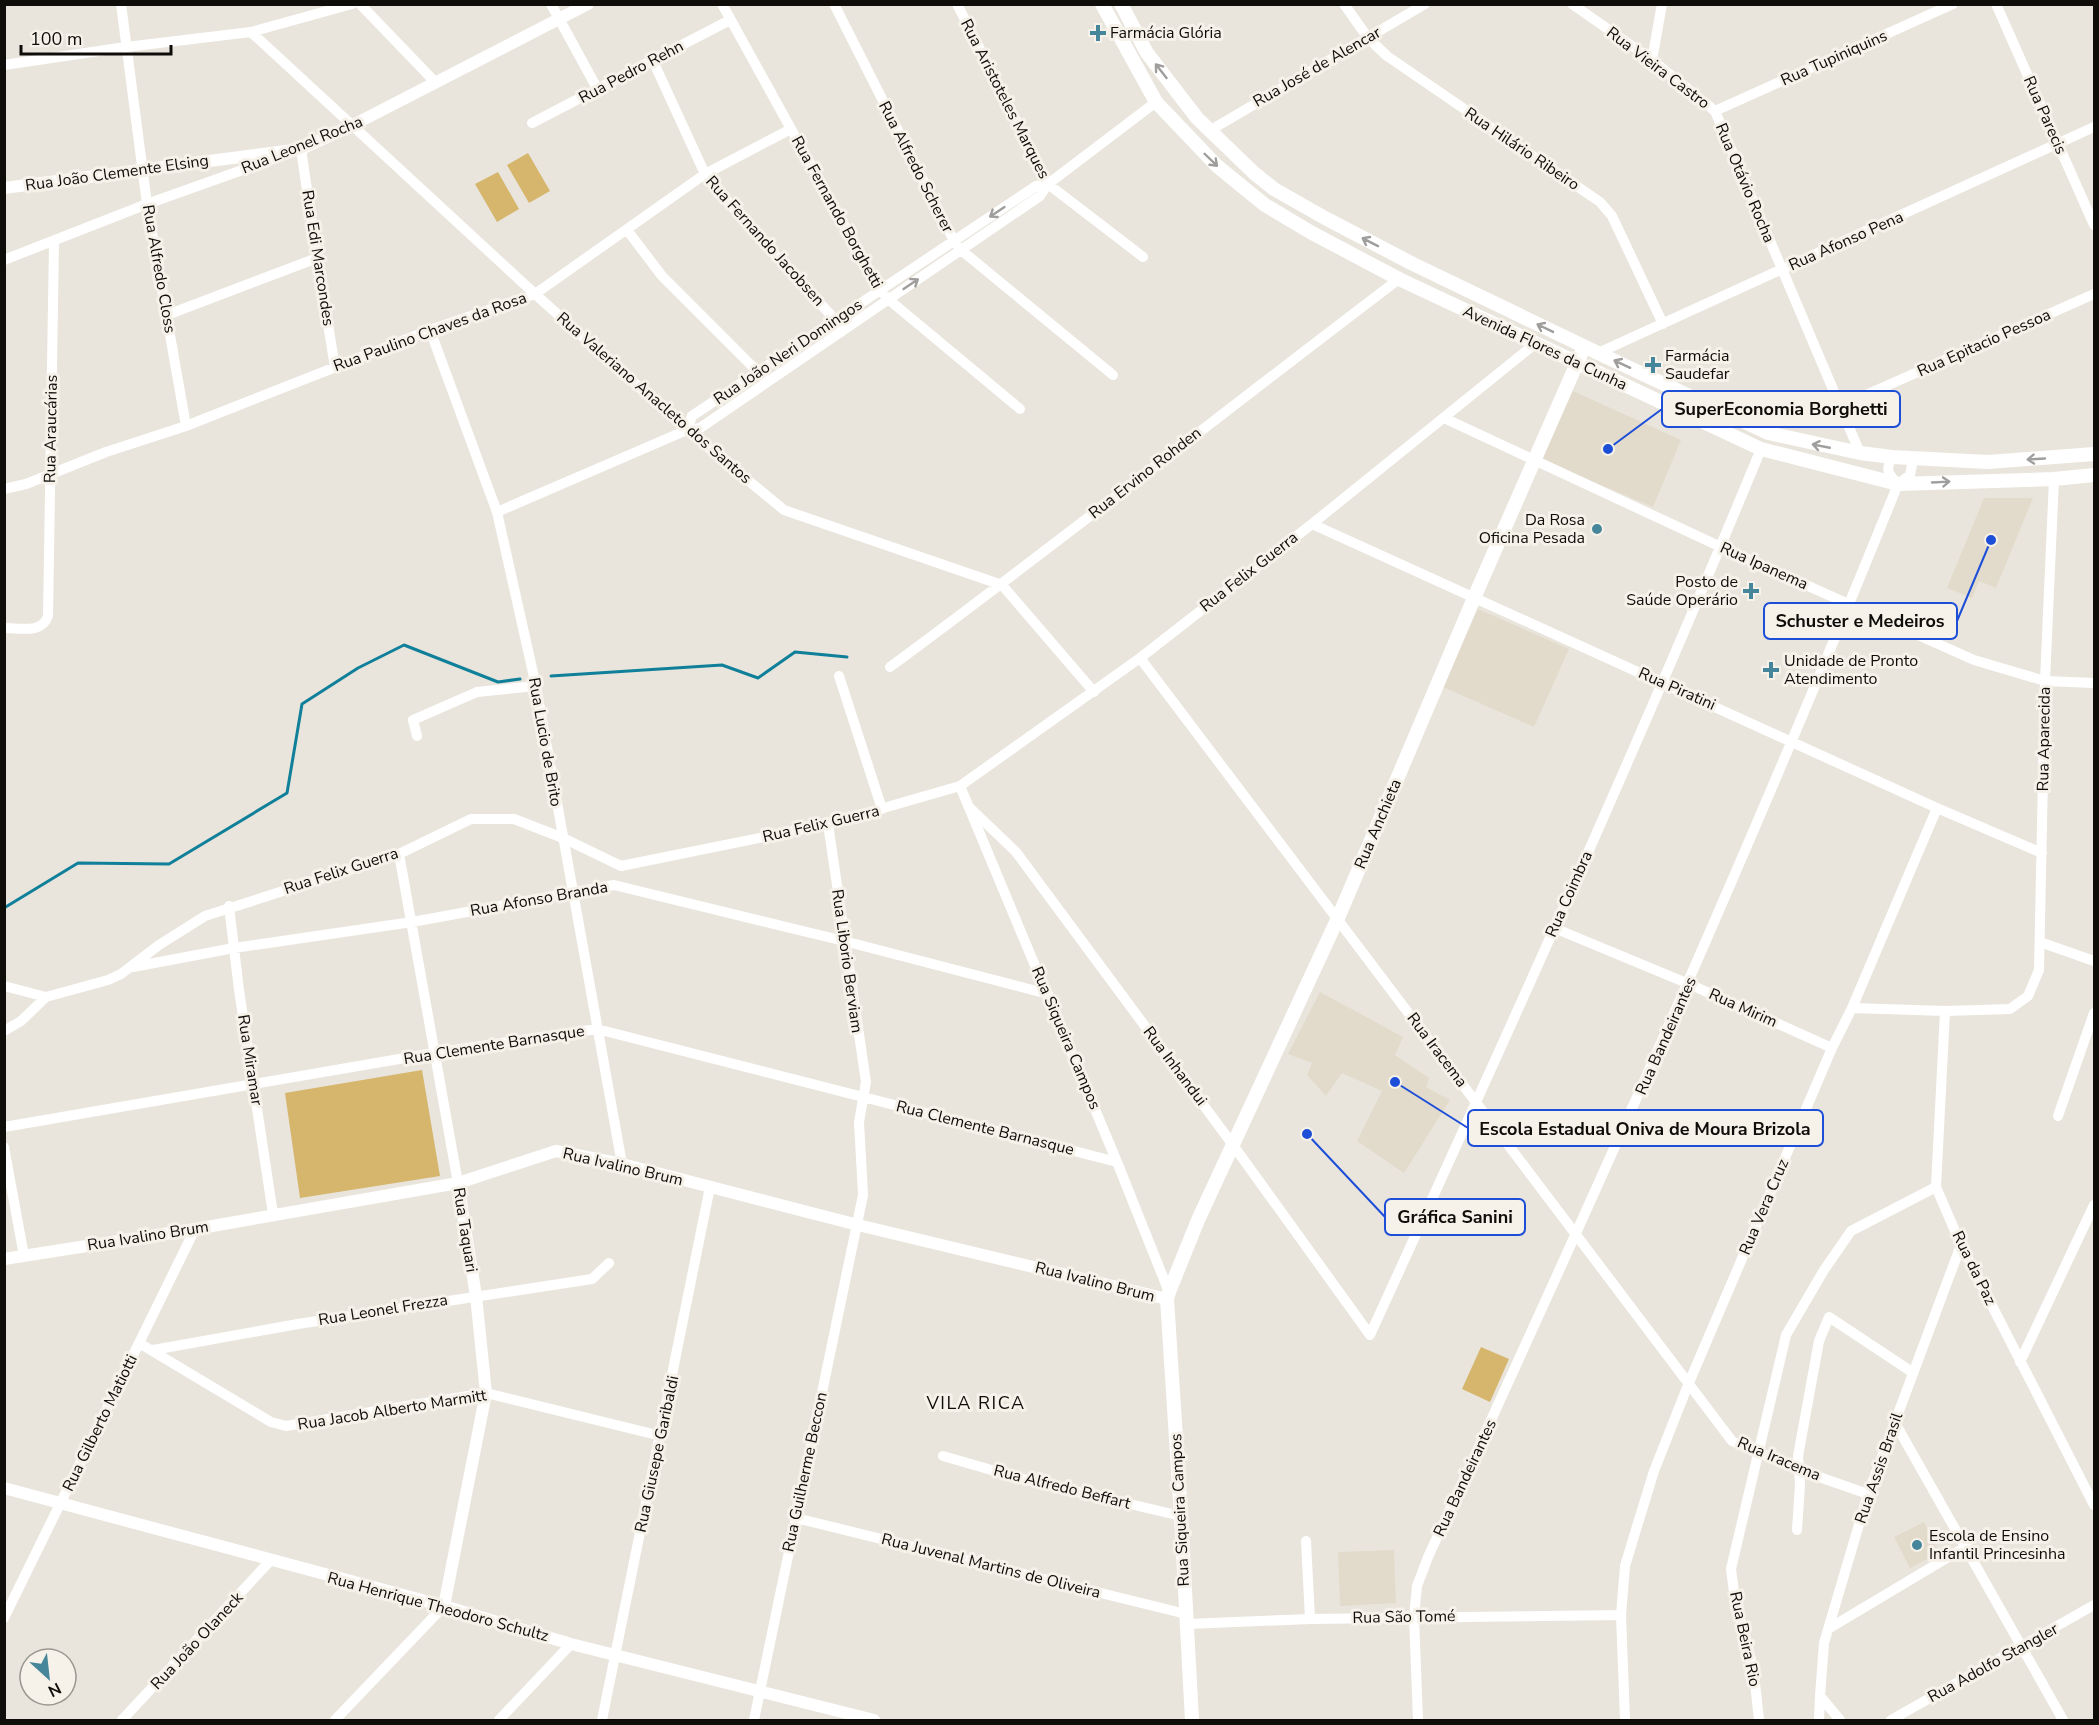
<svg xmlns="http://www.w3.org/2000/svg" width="2099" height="1725" font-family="'Nunito Sans',sans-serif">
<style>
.built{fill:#e2dbcb}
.garden{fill:#d5b66c}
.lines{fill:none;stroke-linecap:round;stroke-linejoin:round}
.stream{stroke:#10809a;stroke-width:3}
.minor{stroke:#fff;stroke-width:10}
.tertiary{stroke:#fff;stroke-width:12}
.secondary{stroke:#fff;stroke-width:14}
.oneway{stroke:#9f9e9d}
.poi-dot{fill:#46869a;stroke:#f6f2e9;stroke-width:2}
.labels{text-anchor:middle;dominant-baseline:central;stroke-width:6;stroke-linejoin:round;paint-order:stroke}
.poi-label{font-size:16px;fill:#0f0d0a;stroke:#f6f2e9;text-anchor:start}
.street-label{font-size:16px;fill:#0f0d0a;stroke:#f6f2e9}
.neighbourhood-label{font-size:18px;letter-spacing:1.5px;fill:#0f0d0a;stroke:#f6f2e9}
.leader{fill:none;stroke:#1d4ed8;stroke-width:2}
.callout-dot{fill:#1d4ed8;stroke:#f6f2e9;stroke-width:2}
.callout{fill:#f6f2e9;stroke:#1d4ed8;stroke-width:2}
.callout-label{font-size:18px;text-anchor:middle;font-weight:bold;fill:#0f0d0a}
</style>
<rect width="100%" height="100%" fill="#e9e5dc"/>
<path class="built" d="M1573,391L1681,440L1653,507L1542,460Z
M1984,498H2033L1996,588L1979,581L1972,598L1947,588Z
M1478,609L1569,649L1534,727L1443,687Z
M1320,992L1403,1037L1395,1055L1429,1078L1426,1087L1450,1100L1404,1173L1357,1141L1382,1091L1342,1073L1326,1096L1307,1075L1312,1063L1288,1054Z
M1924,1522L1939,1553L1910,1568L1894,1537Z
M1394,1550L1396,1603L1340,1606L1338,1552Z"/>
<path class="garden" d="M528,153L550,191L529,203L507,165Z
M498,172L519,209L497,222L475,184Z
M422,1070L440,1176L300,1198L285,1093Z
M1481,1347L1509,1359L1490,1402L1462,1389Z"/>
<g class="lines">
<path class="stream" d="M551,676L722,665L758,678L795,652L847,657
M4,908L78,863L169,864L287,793L302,704L358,668L404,645L498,682L520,679"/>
<path class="minor" d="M121,4L147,204L186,426
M360,4L436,83
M551,4L598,90
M722,4L880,290L888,299L1020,409
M834,4L954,241L961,250L1113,375
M957,4L1048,184L1143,257
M1344,4L1368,38L1387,56L1600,202L1612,216L1663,324
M1572,4L1652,60L1715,111L1860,453
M1996,4L2094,225
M251,32L535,294L687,430L784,510L1002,585L1094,692
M1652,60L1662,4
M653,61L705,174L743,220L840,325
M4,65L126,47L251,32L352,4
M1715,111L1953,4
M532,123L730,20
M1209,131L1425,4
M627,230L662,276L763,377
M4,260L147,204L301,149L317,258L335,367
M167,315L317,258
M430,330L497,512L536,686L622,1164
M1598,353L2094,127
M1841,406L2094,294
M1444,418L1721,547L1974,660L2045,681L2094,683
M687,430L692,416L1036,186L1048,184
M1892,457C1885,470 1888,474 1898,484
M1898,484L1910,475L1912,465L1909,457
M4,489L26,484L106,452L186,426L430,330L535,294L705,174L791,129
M497,512L687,430L700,428L1040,196L1048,184L1156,102
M1312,524L1937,808L2042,853
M4,628C20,628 42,634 48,616L54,242
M1140,658L1732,1441L1799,1470L1868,1494
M890,667C1062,540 1229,408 1399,279
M839,676L882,809
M417,736L413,720L477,692L536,686
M960,786L1117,1162L1169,1292
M968,806L1016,852L1233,1145L1370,1335
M399,854L458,1183
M229,906L239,990L273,1214
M1554,928L1689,984L1832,1048
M2040,942L2094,961
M133,967L234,948L412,922L614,885L844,941L1048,994
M4,986L46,997L108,980L121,974L159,945L205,916L399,854L471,819H514L563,838L621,866L828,824L960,786L1140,658L1312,524L1536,343
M1852,1008L1945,1011L2010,1009L2028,996L2039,970L2045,681L2054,479
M1945,1011L1936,1187L1961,1245L2094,1505
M4,1031L21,1021L46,997
M2058,1116L2094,1013
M4,1127L434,1053L597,1029L1117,1162
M4,1147L24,1256
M1370,1335C1504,1042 1638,747 1761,449
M139,1343L271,1422L286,1426L486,1393L661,1436
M153,1350L298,1324L592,1279L609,1263
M2020,1362L2094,1205
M1894,1421L2063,1720
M943,1456L1019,1478L1181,1516
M796,1518L1186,1614
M1797,1530L1800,1485L1798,1456L1819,1341L1829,1317L1912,1372
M1306,1541L1310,1619
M4,1618L195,1229
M1187,1624L1310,1619L1621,1615
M1828,1629L1967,1546
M122,1720L270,1561
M335,1720L444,1606
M499,1720L571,1644
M602,1720L710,1187
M754,1720L863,1195L859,1122L866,1082L828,824
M1418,1720L1414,1617L1417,1586L1428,1557C1592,1202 1752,846 1898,484
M1625,1720L1621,1615L1625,1566L1638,1523L1654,1471L1688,1385L1832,1048L1852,1008L1937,808
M1759,1720L1754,1674L1746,1638L1736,1607L1731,1569L1786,1335L1824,1270L1851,1231L1936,1187
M1819,1720L1820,1696
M1840,1720L1820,1696L1824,1643L1868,1494L1961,1245
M1891,1720L2094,1605"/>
<path class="tertiary" d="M4,188L301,149L351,126L588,4
M4,1259L195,1229L458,1183L556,1151L622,1164L858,1225L1167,1299
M4,1488L444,1606L571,1644L874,1720
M444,1606L486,1393L476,1296L458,1183"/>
<path class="secondary" d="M1102,4L1156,102L1217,166L1265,205L1312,233L1399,279L1761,449L1898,484L2054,479L2094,475
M1121,4L1147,53L1197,118L1254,173L1274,189L1325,218L1413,264L1598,353L1768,433L1860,453L1892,457L1988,462L2094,454
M1192,1720L1181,1516L1167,1299L1169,1292L1198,1220L1338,918L1474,598L1584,347"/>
</g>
<defs><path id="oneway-shaft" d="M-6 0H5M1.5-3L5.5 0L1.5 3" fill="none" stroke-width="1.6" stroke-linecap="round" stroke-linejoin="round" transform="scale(1.5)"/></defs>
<g class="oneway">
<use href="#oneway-shaft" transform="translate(1161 71) rotate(-128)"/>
<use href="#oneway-shaft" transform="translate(1211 160) rotate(44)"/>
<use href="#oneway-shaft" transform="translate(997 212) rotate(146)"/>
<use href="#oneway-shaft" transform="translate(1370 242) rotate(-153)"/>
<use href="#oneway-shaft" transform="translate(911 284) rotate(-34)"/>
<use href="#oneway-shaft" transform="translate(1545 328) rotate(-154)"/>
<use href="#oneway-shaft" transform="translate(1622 364) rotate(-155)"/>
<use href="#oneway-shaft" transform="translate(1821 446) rotate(-169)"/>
<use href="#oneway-shaft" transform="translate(2036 459) rotate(177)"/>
<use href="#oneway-shaft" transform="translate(1941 482) rotate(-3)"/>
</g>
<g class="poi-dot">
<path d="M1095 24h6v6h6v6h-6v6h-6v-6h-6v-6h6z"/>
<path d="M1650 356h6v6h6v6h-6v6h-6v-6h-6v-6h6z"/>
<circle cx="1597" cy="529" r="6"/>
<path d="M1748 582h6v6h6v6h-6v6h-6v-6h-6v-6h6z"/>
<path d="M1768 661h6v6h6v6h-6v6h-6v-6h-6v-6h6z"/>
<circle cx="1917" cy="1545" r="6"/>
</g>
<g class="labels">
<g class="poi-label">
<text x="1110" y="33">Farmácia Glória</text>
<text x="1665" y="356">Farmácia<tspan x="1665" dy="18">Saudefar</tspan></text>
<text x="1585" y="520" text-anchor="end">Da Rosa<tspan x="1585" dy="18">Oficina Pesada</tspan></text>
<text x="1738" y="582" text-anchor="end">Posto de<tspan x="1738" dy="18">Saúde Operário</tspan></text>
<text x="1784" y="661">Unidade de Pronto<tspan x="1784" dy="18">Atendimento</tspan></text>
<text x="1929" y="1536">Escola de Ensino<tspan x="1929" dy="18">Infantil Princesinha</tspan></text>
</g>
<g class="street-label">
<text transform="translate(1834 58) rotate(-24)">Rua Tupiniquins</text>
<text transform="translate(1317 67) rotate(-30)">Rua José de Alencar</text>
<text transform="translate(1658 68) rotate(37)">Rua Vieira Castro</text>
<text transform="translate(631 72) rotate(-28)">Rua Pedro Rehn</text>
<text transform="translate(1005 99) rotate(63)">Rua Aristoteles Marques</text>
<text transform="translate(2045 115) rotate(66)">Rua Parecis</text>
<text transform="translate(302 145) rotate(-22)">Rua Leonel Rocha</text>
<text transform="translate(1522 149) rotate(34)">Rua Hilário Ribeiro</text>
<text transform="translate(916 167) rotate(63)">Rua Alfredo Scherer</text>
<text transform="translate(117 173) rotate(-8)">Rua João Clemente Elsing</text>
<text transform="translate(1745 183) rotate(67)">Rua Otávio Rocha</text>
<text transform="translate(837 212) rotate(61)">Rua Fernando Borghetti</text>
<text transform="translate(765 241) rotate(48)">Rua Fernando Jacobsen</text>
<text transform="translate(1846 241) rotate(-24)">Rua Afonso Pena</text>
<text transform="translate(318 258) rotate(81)">Rua Edi Marcondes</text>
<text transform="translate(159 269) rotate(80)">Rua Alfredo Closs</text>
<text transform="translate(430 332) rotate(-20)">Rua Paulino Chaves da Rosa</text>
<text transform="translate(1984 343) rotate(-24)">Rua Epitacio Pessoa</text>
<text transform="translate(1545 348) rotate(25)">Avenida Flores da Cunha</text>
<text transform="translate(788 352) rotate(-34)">Rua João Neri Domingos</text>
<text transform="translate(654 398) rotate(41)">Rua Valeriano Anacleto dos Santos</text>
<text transform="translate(51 429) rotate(-89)">Rua Araucárias</text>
<text transform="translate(1145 473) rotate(-38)">Rua Ervino Rohden</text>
<text transform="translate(1764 566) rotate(24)">Rua Ipanema</text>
<text transform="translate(1249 572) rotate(-38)">Rua Felix Guerra</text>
<text transform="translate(1677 689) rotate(24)">Rua Piratini</text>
<text transform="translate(2044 739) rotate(-89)">Rua Aparecida</text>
<text transform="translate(545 742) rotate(80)">Rua Lucio de Brito</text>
<text transform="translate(821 824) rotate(-13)">Rua Felix Guerra</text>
<text transform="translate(1378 824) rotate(-67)">Rua Anchieta</text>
<text transform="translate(341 871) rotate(-18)">Rua Felix Guerra</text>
<text transform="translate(1569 894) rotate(-66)">Rua Coimbra</text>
<text transform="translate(539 899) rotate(-10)">Rua Afonso Branda</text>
<text transform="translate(847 961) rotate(82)">Rua Liborio Berviam</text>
<text transform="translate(1743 1008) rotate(24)">Rua Mirim</text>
<text transform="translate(1666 1036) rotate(-66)">Rua Bandeirantes</text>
<text transform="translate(1066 1038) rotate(67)">Rua Siqueira Campos</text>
<text transform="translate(494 1045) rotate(-9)">Rua Clemente Barnasque</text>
<text transform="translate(1437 1050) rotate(53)">Rua Iracema</text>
<text transform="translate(250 1060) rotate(81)">Rua Miramar</text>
<text transform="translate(1175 1066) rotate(53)">Rua Inhandui</text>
<text transform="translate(985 1128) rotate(14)">Rua Clemente Barnasque</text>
<text transform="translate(623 1167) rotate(13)">Rua Ivalino Brum</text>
<text transform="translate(1764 1207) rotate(-67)">Rua Vera Cruz</text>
<text transform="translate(465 1230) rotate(81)">Rua Taquari</text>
<text transform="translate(148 1236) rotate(-9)">Rua Ivalino Brum</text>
<text transform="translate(1974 1268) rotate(64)">Rua da Paz</text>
<text transform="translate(1095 1282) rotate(14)">Rua Ivalino Brum</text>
<text transform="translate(383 1310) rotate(-9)">Rua Leonel Frezza</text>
<text transform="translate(392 1410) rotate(-9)">Rua Jacob Alberto Marmitt</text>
<text transform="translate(100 1423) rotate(-64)">Rua Gilberto Matiotti</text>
<text transform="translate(657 1454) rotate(-78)">Rua Giusepe Garibaldi</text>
<text transform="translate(1779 1459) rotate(23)">Rua Iracema</text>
<text transform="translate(1879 1468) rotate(-71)">Rua Assis Brasil</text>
<text transform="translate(805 1472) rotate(-78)">Rua Guilherme Beccon</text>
<text transform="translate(1465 1478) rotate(-65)">Rua Bandeirantes</text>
<text transform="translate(1062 1487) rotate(14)">Rua Alfredo Beffart</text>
<text transform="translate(1180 1510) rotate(-93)">Rua Siqueira Campos</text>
<text transform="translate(991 1566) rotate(14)">Rua Juvenal Martins de Oliveira</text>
<text transform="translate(438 1607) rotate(15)">Rua Henrique Theodoro Schultz</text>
<text transform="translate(1404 1617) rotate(-1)">Rua São Tomé</text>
<text transform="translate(1745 1639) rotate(78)">Rua Beira Rio</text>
<text transform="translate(197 1641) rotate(-47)">Rua João Olaneck</text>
<text transform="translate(1993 1663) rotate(-29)">Rua Adolfo Stangler</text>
</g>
<g class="neighbourhood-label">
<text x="976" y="1403">VILA RICA</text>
</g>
</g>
<path class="leader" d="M1608 449L1662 409M1991 540L1957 621M1395 1082L1468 1128M1307 1134L1385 1217"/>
<g class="callout-dot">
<circle cx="1608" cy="449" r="6"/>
<circle cx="1991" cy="540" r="6"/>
<circle cx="1395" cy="1082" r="6"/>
<circle cx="1307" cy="1134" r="6"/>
</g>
<g class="callout">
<rect x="1662" y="391" width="238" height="36" rx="6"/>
<rect x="1764" y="603" width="193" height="36" rx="6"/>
<rect x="1468" y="1110" width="355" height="36" rx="6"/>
<rect x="1385" y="1199" width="140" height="36" rx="6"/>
</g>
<g class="callout-label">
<text x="1781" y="415">SuperEconomia Borghetti</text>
<text x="1860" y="627">Schuster e Medeiros</text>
<text x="1645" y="1135">Escola Estadual Oniva de Moura Brizola</text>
<text x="1455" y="1223">Gráfica Sanini</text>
</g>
<rect width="2099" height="1725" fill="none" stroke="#0f0d0a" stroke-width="12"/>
<g transform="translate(48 1677) rotate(153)"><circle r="28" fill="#f6f2e9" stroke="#9a9690" stroke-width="1.5"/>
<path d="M0-4.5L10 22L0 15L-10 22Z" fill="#46869a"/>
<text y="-9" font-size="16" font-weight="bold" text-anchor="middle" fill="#0f0d0a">N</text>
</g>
<path d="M21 45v9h150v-9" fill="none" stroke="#0f0d0a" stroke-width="3"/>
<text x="30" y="45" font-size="18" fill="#0f0d0a" stroke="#f6f2e9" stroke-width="4.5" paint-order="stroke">100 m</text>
</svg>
